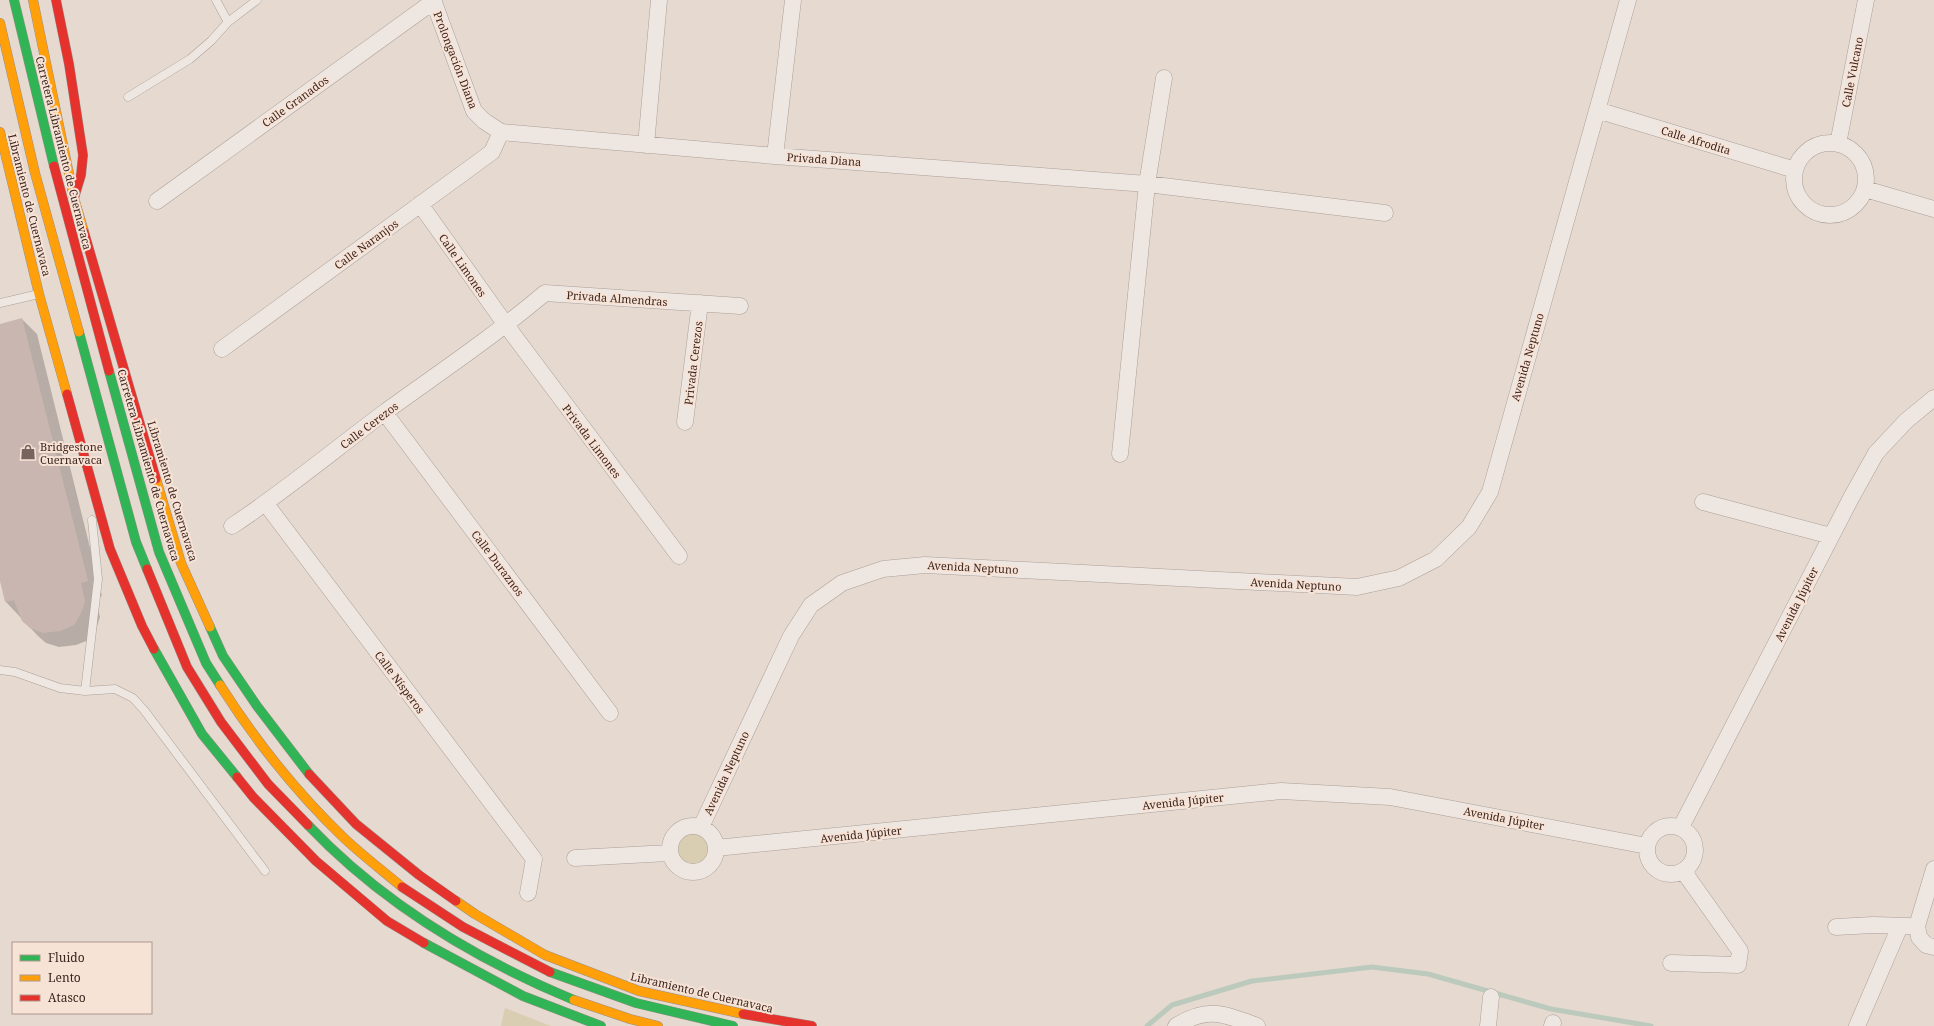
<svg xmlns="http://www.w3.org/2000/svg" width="1934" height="1026" font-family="'Noto Serif',serif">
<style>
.green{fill:#d9cdb2}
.shadow{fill:#0003}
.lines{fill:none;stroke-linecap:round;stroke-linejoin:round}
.stream{stroke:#bbcabc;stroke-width:5}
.building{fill:#cab6b1}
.lane-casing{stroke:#ac9f98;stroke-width:9}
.street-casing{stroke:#ac9f98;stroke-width:17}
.fast-casing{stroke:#9b8e88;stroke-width:10}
.slow-casing{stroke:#9b8e88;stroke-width:10}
.jam-casing{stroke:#9b8e88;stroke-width:10}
.lane{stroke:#eee7e1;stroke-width:8}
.street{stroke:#eee7e1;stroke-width:16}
.fast{stroke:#30b455;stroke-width:9}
.slow{stroke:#ff9f0a;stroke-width:9}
.jam{stroke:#e5322d;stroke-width:9}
.labels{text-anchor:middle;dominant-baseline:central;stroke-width:4;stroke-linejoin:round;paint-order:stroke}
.street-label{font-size:11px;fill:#3c241f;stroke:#f7e3d6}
.poi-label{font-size:11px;fill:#3c241f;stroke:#f7e3d6;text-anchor:start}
</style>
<rect width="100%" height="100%" fill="#e6d9d0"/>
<path class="green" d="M674 850a18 18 0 1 1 36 0a18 18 0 1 1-36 0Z
M505,1008L551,1026H501Z"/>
<path class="shadow" d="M22,319L37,334L102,596L95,598L100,617L96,629L89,640L76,645L59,647L46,643L38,636L6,602L0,577V325Z"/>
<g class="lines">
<path class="stream" d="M1147,1026L1172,1005L1252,981L1372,967L1428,974L1551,1009L1651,1026"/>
</g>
<path class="building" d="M22,318L88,581L81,583L85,601L81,613L74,625L60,631L43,633L30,628L22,621L14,600L5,602L0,581V324Z"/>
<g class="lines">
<defs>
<path id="lane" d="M216,0L228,22
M128,97L190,59L211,41L228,22L257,0
M0,303L39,294
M0,670L15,672L60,688L85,691L115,689L133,698L144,710L265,871
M85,691L98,579L92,520"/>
<path id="street" d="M433,0L474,111L484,121L501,132L775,156L1147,184L1385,213
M1597,110L1795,170
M1794 179a36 36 0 1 1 72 0a36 36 0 1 1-72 0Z
M1838,144L1866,0
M646,145L659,0
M775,156L793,0
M1865,189L1934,209
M157,201L434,1
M420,204L506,325L679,556
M222,349L492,152L501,132
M385,413L610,713
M685,422L700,303
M1120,454L1147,184L1164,78
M1703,502L1831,536
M266,504L534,859L528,893
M232,526C285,491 334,450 385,412C439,373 494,336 545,293L740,306
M1647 850a24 24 0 1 1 48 0a24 24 0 1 1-48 0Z
M670 849a23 23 0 1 1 46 0a23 23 0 1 1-46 0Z
M701,827L791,636L811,605L842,583L883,569L925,565L1357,587L1399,578L1436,559L1469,527L1490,492L1628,0
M1681,827L1851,498L1876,453L1906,421L1934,398
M716,848L1281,791L1390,797L1647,846
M575,858L669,853
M1934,869L1917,926L1919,937L1926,945L1934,947
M1836,927L1873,925L1909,926
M1671,963L1738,965L1740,951L1684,872
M1176,1026C1208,1006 1224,1014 1257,1026
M1488,1026L1491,997
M1552,1026L1553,1023
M1857,1026L1900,926"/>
<path id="fast" d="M14,0L54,166
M79,332L136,542L147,569
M109,371L159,552L206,663L220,685
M210,627L223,656L257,706L309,774
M154,649L202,734L237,777
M308,825C382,903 475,959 574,1000
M424,943L523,996L601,1026
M550,972L636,1003L733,1026"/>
<path id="slow" d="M33,0L74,198L84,232
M0,23L35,173L79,332
M0,132L39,294L67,394
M156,479L181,563L210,627
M220,685C255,740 297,793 344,838C362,855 383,871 402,887
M456,901L475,914L545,955L639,991L743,1014
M574,1000L630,1019L658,1026"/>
<path id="jam" d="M56,0L69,64L83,155L81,175L74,198
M54,166L109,371
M84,232L156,479
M67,394L110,549L142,626L154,649
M147,569L187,667L221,722L268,784L308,825
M309,774L356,824L419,875L456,901
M237,777L253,797L316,861L387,921L424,943
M402,887L463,927L550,972
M743,1014L812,1026"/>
</defs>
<use href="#lane" class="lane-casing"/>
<use href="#street" class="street-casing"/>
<use href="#fast" class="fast-casing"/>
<use href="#slow" class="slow-casing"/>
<use href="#jam" class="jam-casing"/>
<use href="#lane" class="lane"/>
<use href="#street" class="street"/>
<use href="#fast" class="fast"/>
<use href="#slow" class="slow"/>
<use href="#jam" class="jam"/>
</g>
<defs>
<symbol id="shop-bare" viewBox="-9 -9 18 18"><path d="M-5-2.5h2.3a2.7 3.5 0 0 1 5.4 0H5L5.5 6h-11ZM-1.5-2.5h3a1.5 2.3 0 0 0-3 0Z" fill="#78635d" stroke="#f7e3d6" stroke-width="2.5" paint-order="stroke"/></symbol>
</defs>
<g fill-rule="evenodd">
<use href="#shop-bare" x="17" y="441" width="22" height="22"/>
</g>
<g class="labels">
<g class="street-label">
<text transform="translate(456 60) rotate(69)">Prolongación Diana</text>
<text transform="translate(1852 72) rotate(-79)">Calle Vulcano</text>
<text transform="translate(295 101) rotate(-36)">Calle Granados</text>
<text transform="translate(1696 140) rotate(17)">Calle Afrodita</text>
<text transform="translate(64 153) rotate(76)">Carretera Libramiento de Cuernavaca</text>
<text transform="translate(824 159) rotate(4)">Privada Diana</text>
<text transform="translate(30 205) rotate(76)">Libramiento de Cuernavaca</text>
<text transform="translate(366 244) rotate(-36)">Calle Naranjos</text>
<text transform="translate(463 265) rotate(55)">Calle Limones</text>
<text transform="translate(617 298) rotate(4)">Privada Almendras</text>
<text transform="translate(1527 357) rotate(-74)">Avenida Neptuno</text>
<text transform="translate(693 363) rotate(-83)">Privada Cerezos</text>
<text transform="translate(369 425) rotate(-37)">Calle Cerezos</text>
<text transform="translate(592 441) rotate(53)">Privada Limones</text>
<text transform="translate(149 465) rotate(74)">Carretera Libramiento de Cuernavaca</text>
<text transform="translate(173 491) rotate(73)">Libramiento de Cuernavaca</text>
<text transform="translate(498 563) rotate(53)">Calle Duraznos</text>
<text transform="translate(973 567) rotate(3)">Avenida Neptuno</text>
<text transform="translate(1296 584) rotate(3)">Avenida Neptuno</text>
<text transform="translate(1796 604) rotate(-63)">Avenida Júpiter</text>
<text transform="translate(400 682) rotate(53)">Calle Nísperos</text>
<text transform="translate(726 773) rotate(-65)">Avenida Neptuno</text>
<text transform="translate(1183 801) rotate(-6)">Avenida Júpiter</text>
<text transform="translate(1504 818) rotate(11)">Avenida Júpiter</text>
<text transform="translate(861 834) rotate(-6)">Avenida Júpiter</text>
<text transform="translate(702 992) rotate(13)">Libramiento de Cuernavaca</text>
</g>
<g class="poi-label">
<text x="40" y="446">Bridgestone<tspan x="40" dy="13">Cuernavaca</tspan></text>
</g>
</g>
<rect x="12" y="942" width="140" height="72" fill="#f7e3d6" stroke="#ac978d"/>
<rect x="20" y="955" width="20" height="6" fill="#30b455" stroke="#ac978d"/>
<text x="48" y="962" font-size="12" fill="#3c241f">Fluido</text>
<rect x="20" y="975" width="20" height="6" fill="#ff9f0a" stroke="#ac978d"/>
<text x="48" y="982" font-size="12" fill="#3c241f">Lento</text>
<rect x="20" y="995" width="20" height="6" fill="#e5322d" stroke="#ac978d"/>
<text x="48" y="1002" font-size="12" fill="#3c241f">Atasco</text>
</svg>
